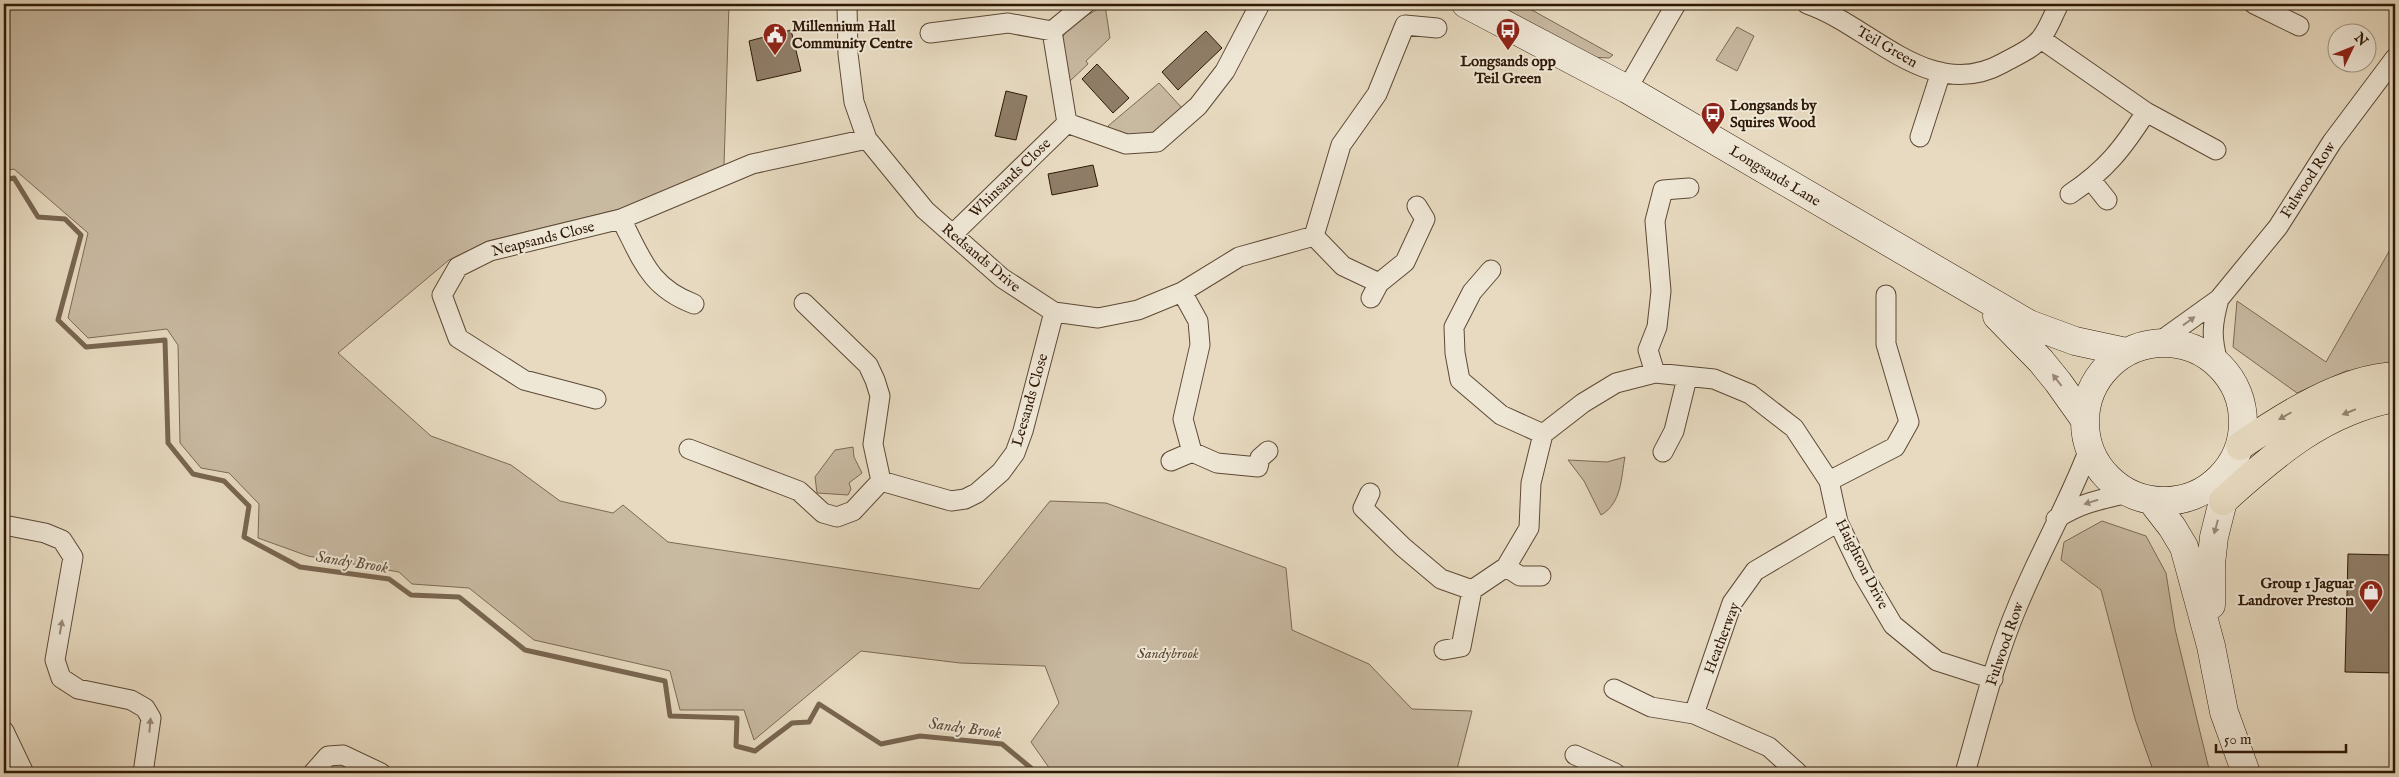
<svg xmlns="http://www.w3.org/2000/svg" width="2399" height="777" font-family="'IM FELL English',serif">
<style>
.green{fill:#c8b9a1;stroke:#7c6954}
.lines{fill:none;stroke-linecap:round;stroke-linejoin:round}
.stream{stroke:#786550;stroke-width:5}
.building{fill:#8f7d67;stroke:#2f1907}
.minor-casing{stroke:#5d4935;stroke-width:21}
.secondary-casing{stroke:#2f1907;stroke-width:29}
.motorway-casing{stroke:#2f1907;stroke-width:29}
.minor{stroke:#efe7d6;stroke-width:19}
.secondary{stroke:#efe7d6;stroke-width:28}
.motorway{stroke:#e7dac0;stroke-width:28}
.oneway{fill:#998a79}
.oneway2{fill:#94836d}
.labels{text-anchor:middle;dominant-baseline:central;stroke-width:4;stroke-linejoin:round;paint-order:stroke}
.poi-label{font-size:15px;font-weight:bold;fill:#2f1907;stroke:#efe7d6;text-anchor:start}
.street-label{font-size:15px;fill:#2f1907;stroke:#efe7d6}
.park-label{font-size:15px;font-style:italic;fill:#5d4935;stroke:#efe7d6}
.water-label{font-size:16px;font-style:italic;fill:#5f4c38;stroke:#efe7d6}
</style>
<rect width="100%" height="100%" fill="#e7dac0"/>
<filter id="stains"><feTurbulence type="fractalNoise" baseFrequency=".004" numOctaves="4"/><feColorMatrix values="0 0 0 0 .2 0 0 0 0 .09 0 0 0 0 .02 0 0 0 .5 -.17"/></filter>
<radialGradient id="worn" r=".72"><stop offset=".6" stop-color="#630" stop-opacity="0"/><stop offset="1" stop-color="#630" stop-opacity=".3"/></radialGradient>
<path class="green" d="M4,4H729L724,166L620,209L488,241L449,260L338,353L431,436L511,465L560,501L613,513L623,505L668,542L979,589L1050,501L1106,503L1286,568L1292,630L1369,664L1412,709L1472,711L1456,773L1052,772L1031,742L1059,703L1045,666L960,663L861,651L754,740L744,710H680L670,671L534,640L469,588L412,584L399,572L308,556L258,538L259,504L229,473L201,468L180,443L178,345L167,329L88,338L68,318L88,233L14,169L4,171Z
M1497,4H1521L1613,55L1609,58L1590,57Z
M1105,5L1110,38L1086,61L1088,64L1070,81C1067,69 1061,54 1062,42C1062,25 1093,13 1105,5Z
M1737,27L1754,36L1737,71L1716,60Z
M1159,83L1182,108C1163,127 1153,143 1125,135C1117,133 1112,132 1108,126Z
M2395,241V364L2346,371L2297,393L2233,347L2237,301L2326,362Z
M853,447L854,457L862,473L849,483L851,489L848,495L817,493L815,477L835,450Z
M1625,457C1621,477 1622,503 1601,515L1584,481L1568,460L1607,462Z
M2102,521L2146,536L2166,573L2175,629L2210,773H2154L2135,719L2101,590L2061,560L2064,542Z
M4,742L16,773H4Z"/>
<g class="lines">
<path class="stream" d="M4,180L14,178L38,217L65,219L81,235L58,320L86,347L165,340L168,443L193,474L224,481L249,506L244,537L300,567L389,579L411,595L459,597L525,650L665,681L670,716L737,718L736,746L755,751L792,723L809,722L819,704L881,744L920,736L1002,744L1037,773"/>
</g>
<path class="building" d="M791,30L801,71L757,81L749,41Z
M1206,31L1222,48L1178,90L1162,72Z
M1097,64L1129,98L1113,113L1082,79Z
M1006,91L1027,96L1016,140L995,136Z
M1093,165L1098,186L1052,195L1048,174Z
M2348,554L2395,555V673L2345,672Z"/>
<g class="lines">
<defs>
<path id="minor" d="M847,4L848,54L854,102L867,139L925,210L1002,278L1054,312L1098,318L1138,310L1182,292L1239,257L1314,236L1341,145L1377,94L1405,25L1437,28
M1807,4C1870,25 1930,104 2003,63C2015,56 2033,49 2041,38C2049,28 2053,15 2059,4
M2254,4L2299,26
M930,33L1008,23L1052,31L1085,4
M2041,39L2146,112L2216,150
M1627,89L1676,4
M1067,123L1126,144L1157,142L1198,106L1225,71L1260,4
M1920,137L1941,72
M2091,180L2107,200
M2070,194C2106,170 2123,148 2146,112
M621,219C642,259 649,287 694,304
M953,234L1067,123L1052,31
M1314,236L1343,266L1379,283
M1491,270L1472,292L1454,327L1455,353L1460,380L1501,415L1543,434
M1182,292L1198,321L1200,345L1183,419L1192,452
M1371,298L1379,283L1405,262L1425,219L1417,206
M804,303L868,365L875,380L880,396L873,444L881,481L951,501L965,499L977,493L1001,472L1015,453L1023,431L1054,312
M2159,342L2219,299L2246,266L2278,227L2332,142L2395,58
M2218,362C2211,337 2212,325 2219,299
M1655,373L1648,350L1657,327L1661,291L1655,221L1663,190L1689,188
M596,399L524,380L458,338L442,295L458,267L490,251L621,219L752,164L867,139
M689,449L799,491L823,513L837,517L853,511L881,481
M1663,452L1674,431L1687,378
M1171,461L1192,452L1217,463L1258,467L1260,458L1268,451
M1829,481L1895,447L1909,422L1886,344V295
M1370,493L1363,508L1403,547L1441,579L1472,590L1506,567L1529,528L1531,483L1543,434L1583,403L1616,383L1655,373L1714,379L1750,394L1794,428L1829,481L1838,522L1863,574L1893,625L1937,661L1993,679
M2056,519C2080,503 2102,499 2129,493
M4,525L45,533L62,540L73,557L55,660L61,678L78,689L131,700L145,708L151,718L143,773
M1506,567L1520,576H1541
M1444,650L1461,647L1472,590
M1614,689L1651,707L1694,714L1769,747L1798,773
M1694,714L1732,603L1755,571L1838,522
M4,731L24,773
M1575,755L1615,773
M313,773L328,756L343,755L381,773
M1965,773C1981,717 1995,659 2018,605C2040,552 2069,502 2089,449"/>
<path id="secondary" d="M1466,4L1627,89L2029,324L2075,341L2126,352
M1997,316L2041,361L2058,382L2085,420
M2085 422a79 79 0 1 1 158 0a79 79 0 1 1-158 0Z
M2151,500L2172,527L2184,547L2211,646L2224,712L2246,773
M2211,605V564L2214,537L2229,477"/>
<path id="motorway" d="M2240,446C2284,416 2341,379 2395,376
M2223,501C2275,454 2324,411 2395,398"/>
</defs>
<use href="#minor" class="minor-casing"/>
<use href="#secondary" class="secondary-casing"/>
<use href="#motorway" class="motorway-casing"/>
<use href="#minor" class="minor"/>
<use href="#secondary" class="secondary"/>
<use href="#motorway" class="motorway"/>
</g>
<defs><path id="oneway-solid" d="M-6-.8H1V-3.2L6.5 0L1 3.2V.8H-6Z" transform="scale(1.25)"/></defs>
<g class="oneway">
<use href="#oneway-solid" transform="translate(2189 321) rotate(-36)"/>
<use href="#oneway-solid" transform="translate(2057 380) rotate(-128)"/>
<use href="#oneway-solid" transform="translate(2091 502) rotate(163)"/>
<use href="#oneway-solid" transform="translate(2216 527) rotate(105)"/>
<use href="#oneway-solid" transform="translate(61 627) rotate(-80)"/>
<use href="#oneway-solid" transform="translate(150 725) rotate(-85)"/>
</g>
<g class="oneway2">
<use href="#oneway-solid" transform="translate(2349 412) rotate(158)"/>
<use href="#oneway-solid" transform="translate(2285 416) rotate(150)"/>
</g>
<defs>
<symbol id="bus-pin" viewBox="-11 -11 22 30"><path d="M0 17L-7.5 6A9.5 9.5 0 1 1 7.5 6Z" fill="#8f2418" stroke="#efe7d6"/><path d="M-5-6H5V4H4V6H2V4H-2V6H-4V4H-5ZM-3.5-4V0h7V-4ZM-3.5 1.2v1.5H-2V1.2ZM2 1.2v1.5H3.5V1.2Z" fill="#fff"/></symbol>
<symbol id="civic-pin" viewBox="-11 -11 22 30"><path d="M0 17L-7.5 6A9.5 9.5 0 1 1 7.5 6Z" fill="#8f2418" stroke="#efe7d6"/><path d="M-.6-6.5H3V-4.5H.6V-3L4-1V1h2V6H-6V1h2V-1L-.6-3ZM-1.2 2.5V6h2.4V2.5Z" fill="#fff"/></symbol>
<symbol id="shop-pin" viewBox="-11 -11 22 30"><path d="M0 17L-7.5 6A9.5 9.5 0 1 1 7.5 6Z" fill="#8f2418" stroke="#efe7d6"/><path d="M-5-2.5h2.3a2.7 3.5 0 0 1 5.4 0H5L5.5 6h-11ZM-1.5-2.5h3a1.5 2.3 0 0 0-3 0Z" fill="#fff"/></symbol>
</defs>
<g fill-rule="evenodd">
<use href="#bus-pin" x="1494" y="16" width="28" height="38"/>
<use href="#civic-pin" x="761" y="21" width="28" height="38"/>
<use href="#bus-pin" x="1699" y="100" width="28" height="38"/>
<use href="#shop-pin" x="2357" y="578" width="28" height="38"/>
</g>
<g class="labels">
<g class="poi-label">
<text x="792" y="26">Millennium Hall<tspan x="792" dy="17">Community Centre</tspan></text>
<text x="1508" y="61" text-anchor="middle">Longsands opp<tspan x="1508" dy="17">Teil Green</tspan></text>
<text x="1730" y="105">Longsands by<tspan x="1730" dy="17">Squires Wood</tspan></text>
<text x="2354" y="583" text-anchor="end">Group 1 Jaguar<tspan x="2354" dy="17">Landrover Preston</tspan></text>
</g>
<g class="street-label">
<text transform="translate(1887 47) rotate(30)">Teil Green</text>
<text transform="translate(1775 176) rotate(31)">Longsands Lane</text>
<text transform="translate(1010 178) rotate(-44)">Whinsands Close</text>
<text transform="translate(2308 180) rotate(-57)">Fulwood Row</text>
<text transform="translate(543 239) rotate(-14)">Neapsands Close</text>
<text transform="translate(981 258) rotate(40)">Redsands Drive</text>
<text transform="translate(1030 400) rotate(-74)">Leesands Close</text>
<text transform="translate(1862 564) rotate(63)">Haighton Drive</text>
<text transform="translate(1722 638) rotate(-69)">Heatherway</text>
<text transform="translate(2005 644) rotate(-71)">Fulwood Row</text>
</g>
<g class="park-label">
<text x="1168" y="653">Sandybrook</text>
</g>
<g class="water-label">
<text transform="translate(352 563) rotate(9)">Sandy Brook</text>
<text transform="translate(965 729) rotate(8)">Sandy Brook</text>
</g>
</g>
<rect width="2399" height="777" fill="none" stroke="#e7dac0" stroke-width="20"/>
<rect x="5" y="5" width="2389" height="767" fill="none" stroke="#2f1907" stroke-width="2.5"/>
<rect x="10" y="10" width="2379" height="757" fill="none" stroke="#2f1907"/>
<g transform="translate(2352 48) rotate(47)"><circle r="24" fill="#efe7d6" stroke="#a29583"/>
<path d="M0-4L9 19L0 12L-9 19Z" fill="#8f2418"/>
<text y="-8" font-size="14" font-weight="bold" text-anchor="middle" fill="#2f1907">N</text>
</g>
<path d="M2216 744v8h130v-8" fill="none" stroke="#2f1907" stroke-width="2.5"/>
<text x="2224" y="744" font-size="15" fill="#2f1907" stroke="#efe7d6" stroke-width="4" paint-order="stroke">50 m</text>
<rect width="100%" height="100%" filter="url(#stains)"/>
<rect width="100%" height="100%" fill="url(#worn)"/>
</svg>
